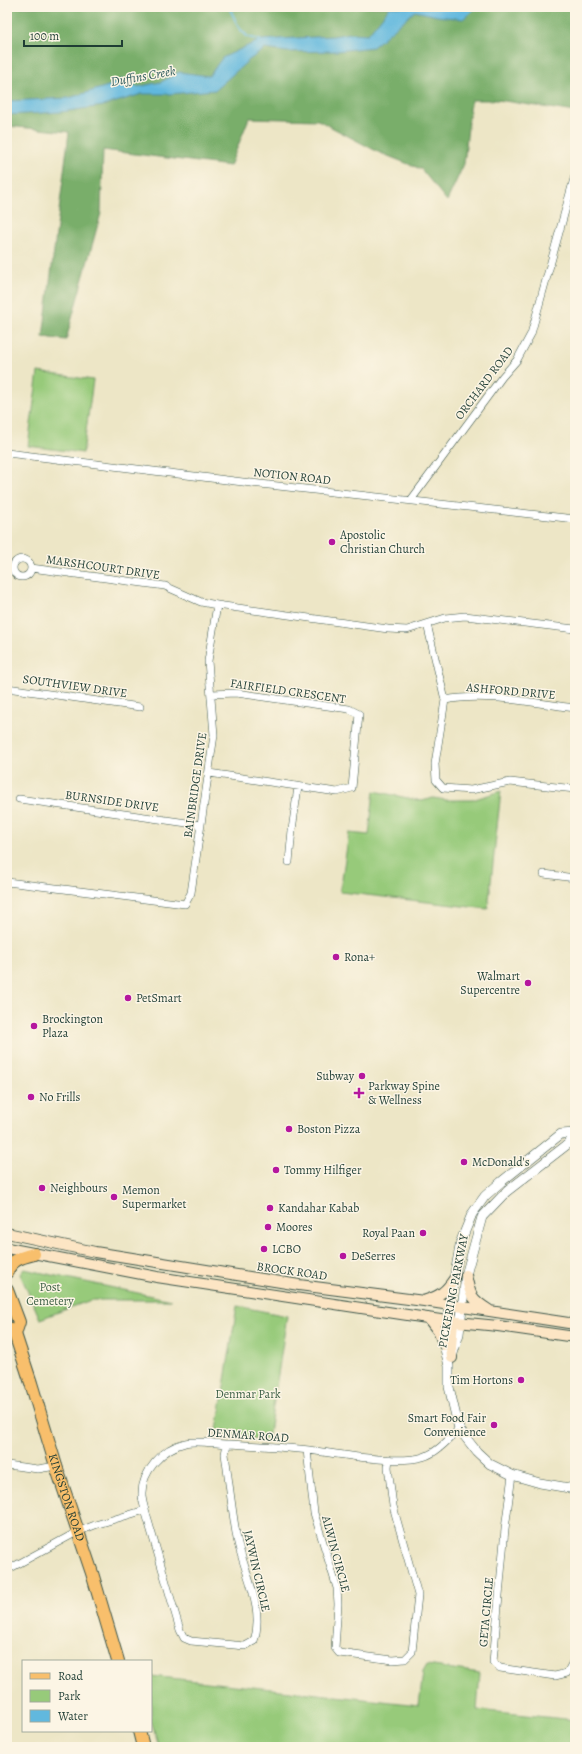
<svg xmlns="http://www.w3.org/2000/svg" width="582" height="1754" font-family="Alegreya,serif">
<style>
.green{fill:#97ca7a;stroke:#5b8457}
.forest{fill:#79ae6a;stroke:#4c764f}
.water{fill:#61b8de;stroke:#407a89}
.lines{fill:none;stroke-linecap:round;stroke-linejoin:round}
.stream{stroke:#61b8de;stroke-width:2}
.minor-casing{stroke:#3e564a;stroke-width:8}
.tertiary-casing{stroke:#3e564a;stroke-width:10}
.secondary-casing{stroke:#3e564a;stroke-width:12}
.primary-casing{stroke:#3e564a;stroke-width:14}
.minor{stroke:#fff;stroke-width:7}
.tertiary{stroke:#fff;stroke-width:9}
.secondary{stroke:#fce5c4;stroke-width:10}
.primary{stroke:#f8bf6c;stroke-width:12}
.poi-dot{fill:#b5179e;stroke:#fcf5e5;stroke-width:1.5}
.labels{text-anchor:middle;dominant-baseline:central;stroke-width:3;stroke-linejoin:round;paint-order:stroke}
.street-label{font-size:12px;fill:#1f3d34;stroke:#fcf5e5}
.poi-label{font-size:12px;fill:#1f3d34;stroke:#fcf5e5;text-anchor:start}
.park-label{font-size:12px;fill:#3d6046;stroke:#fcf5e5}
.water-label{font-size:13px;font-style:italic;fill:#305c5e;stroke:#fcf5e5}
</style>
<rect width="100%" height="100%" fill="#fcf5e5"/>
<filter id="ink" filterUnits="userSpaceOnUse"><feTurbulence type="fractalNoise" baseFrequency=".025" numOctaves="2"/><feDisplacementMap in="SourceGraphic" scale="8" xChannelSelector="R" yChannelSelector="G"/><feConvolveMatrix kernelMatrix="1 2 1 2 8 2 1 2 1" color-interpolation-filters="sRGB"/></filter>
<filter id="wash" filterUnits="userSpaceOnUse"><feTurbulence type="fractalNoise" baseFrequency=".012" numOctaves="4" result="noise"/><feDisplacementMap in="SourceGraphic" scale="16" xChannelSelector="R" yChannelSelector="G"/><feGaussianBlur stdDeviation="0.9" result="paint"/><feColorMatrix in="noise" values="0 0 0 0 0 0 0 0 0 0 0 0 0 0 0 0 0 1.4 0 .05"/><feComposite in="paint" operator="in"/></filter>
<g filter="url(#wash)">
<rect width="100%" height="100%" fill="#ede6c6"/>
<path class="green" d="M38,372L93,380L83,453L28,446Z
M374,791L422,801L433,798L446,800H472L501,791L488,909L340,892L349,833L369,835Z
M24,1269L171,1300H91L40,1319L20,1274Z
M237,1306L287,1316L268,1439L216,1436Z
M427,1665L480,1673L477,1710L575,1720V1747H159L151,1720V1676L419,1705L423,1672Z"/>
<path class="forest" d="M7,7H575V112L498,100H471L464,164L447,201L421,169L378,152L318,120L249,118L230,166L103,150L101,213L66,340L43,337L69,132L7,126Z"/>
<path class="water" d="M390,7H477L463,19L437,16L415,11L373,47L337,51L287,52L265,49L249,60L215,90L170,94H142L103,106L61,112L7,115V101L69,98L108,86L122,79L137,87L161,82L179,72L209,76L222,58L260,40L333,36L351,33L368,34Z"/>
<g class="lines">
<path class="stream" d="M229,7L239,28L248,37L260,40"/>
</g>
</g>
<g filter="url(#ink)">
<g class="lines">
<defs>
<path id="minor" d="M7,453L251,483L575,519
M411,500L502,377L517,360L531,334L575,175
M13 568a9 9 0 1 1 18 0a9 9 0 1 1-18 0Z
M31,568L165,586L201,602L217,605
M427,624L445,700L435,764L436,780L443,788L471,790L510,782L575,789
M7,688L140,707
M445,700C487,692 533,703 575,708
M209,773L337,792L352,788L359,714L349,709L236,693L211,694
M19,799L201,825
M289,862L292,830L298,787
M544,874L575,878
M7,882L185,904L191,893L214,735L208,661L217,605L388,629L407,630L445,618L465,616L575,629
M227,1444L225,1454C229,1482 232,1511 237,1539C244,1573 265,1607 254,1641L245,1646L191,1641L184,1638L180,1630L145,1510C144,1506 142,1500 142,1495C141,1472 163,1448 185,1443C194,1440 220,1444 230,1444C256,1446 283,1447 309,1450C339,1454 396,1465 423,1457C437,1453 449,1439 459,1429
M307,1450L314,1513L337,1588L338,1604L335,1648L339,1653L393,1660L405,1659L412,1652L418,1595L393,1506L388,1467L389,1459
M7,1465L38,1469L56,1466
M512,1475L505,1529L493,1662L500,1668L555,1676L567,1673L573,1662L575,1638
M7,1570L77,1532L95,1525L145,1510"/>
<path id="tertiary" d="M575,1133L561,1134L501,1182L485,1196L472,1214L461,1241L449,1306L444,1345L449,1366V1387L459,1429L477,1452L490,1464L512,1475L540,1483L575,1489
M452,1357L459,1334L466,1275L482,1217L506,1192L568,1144L575,1136"/>
<path id="secondary" d="M7,1233L95,1252L299,1285L424,1301L575,1324
M7,1248L157,1277L447,1321L498,1326L575,1337
M466,1275C470,1295 471,1299 489,1310
M426,1300C440,1296 446,1291 454,1279
M449,1306L453,1322L451,1347L452,1358
M428,1318L438,1331L444,1345"/>
<g id="primary">
<path d="M7,1272C12,1259 22,1257 34,1254"/>
<path d="M7,1290L19,1322L15,1334"/>
<path id="s1" d="M7,1327L15,1334L31,1383L56,1466L92,1573L118,1661"/>
<path d="M139,1731L143,1747"/>
</g>
</defs>
<use href="#minor" class="minor-casing"/>
<use href="#tertiary" class="tertiary-casing"/>
<use href="#secondary" class="secondary-casing"/>
<use href="#primary" class="primary-casing"/>
<use href="#minor" class="minor"/>
<use href="#tertiary" class="tertiary"/>
<use href="#secondary" class="secondary"/>
<use href="#primary" class="primary"/>
</g>
</g>
<g class="poi-dot">
<circle cx="332" cy="542" r="4"/>
<circle cx="336" cy="957" r="4"/>
<circle cx="528" cy="983" r="4"/>
<circle cx="128" cy="998" r="4"/>
<circle cx="34" cy="1026" r="4"/>
<circle cx="362" cy="1076" r="4"/>
<path d="M357 1087h4v4h4v4h-4v4h-4v-4h-4v-4h4z"/>
<circle cx="31" cy="1097" r="4"/>
<circle cx="289" cy="1129" r="4"/>
<circle cx="464" cy="1162" r="4"/>
<circle cx="276" cy="1170" r="4"/>
<circle cx="42" cy="1188" r="4"/>
<circle cx="114" cy="1197" r="4"/>
<circle cx="270" cy="1208" r="4"/>
<circle cx="268" cy="1227" r="4"/>
<circle cx="423" cy="1233" r="4"/>
<circle cx="264" cy="1249" r="4"/>
<circle cx="343" cy="1256" r="4"/>
<circle cx="521" cy="1380" r="4"/>
<circle cx="494" cy="1425" r="4"/>
</g>
<g class="labels">
<g class="street-label">
<text transform="translate(484 383) rotate(-53)">ORCHARD ROAD</text>
<text transform="translate(292 476) rotate(6)">NOTION ROAD</text>
<text transform="translate(103 567) rotate(8)">MARSHCOURT DRIVE</text>
<text transform="translate(75 686) rotate(8)">SOUTHVIEW DRIVE</text>
<text transform="translate(288 691) rotate(8)">FAIRFIELD CRESCENT</text>
<text transform="translate(511 691) rotate(5)">ASHFORD DRIVE</text>
<text transform="translate(195 785) rotate(-82)">BAINBRIDGE DRIVE</text>
<text transform="translate(112 801) rotate(8)">BURNSIDE DRIVE</text>
<text transform="translate(292 1271) rotate(8)">BROCK ROAD</text>
<text transform="translate(453 1291) rotate(-79)">PICKERING PARKWAY</text>
<text transform="translate(248 1435) rotate(4)">DENMAR ROAD</text>
<text stroke="none"><textPath href="#s1" startOffset="182">KINGSTON ROAD</textPath></text>
<text transform="translate(336 1554) rotate(75)">ALWIN CIRCLE</text>
<text transform="translate(257 1571) rotate(77)">JAYWIN CIRCLE</text>
<text transform="translate(486 1612) rotate(-85)">GETA CIRCLE</text>
</g>
<g class="poi-label">
<text x="340" y="535">Apostolic<tspan x="340" dy="14">Christian Church</tspan></text>
<text x="344" y="957">Rona+</text>
<text x="520" y="976" text-anchor="end">Walmart<tspan x="520" dy="14">Supercentre</tspan></text>
<text x="136" y="998">PetSmart</text>
<text x="42" y="1019">Brockington<tspan x="42" dy="14">Plaza</tspan></text>
<text x="354" y="1076" text-anchor="end">Subway</text>
<text x="368" y="1086">Parkway Spine<tspan x="368" dy="14">&amp; Wellness</tspan></text>
<text x="39" y="1097">No Frills</text>
<text x="297" y="1129">Boston Pizza</text>
<text x="472" y="1162">McDonald's</text>
<text x="284" y="1170">Tommy Hilfiger</text>
<text x="50" y="1188">Neighbours</text>
<text x="122" y="1190">Memon<tspan x="122" dy="14">Supermarket</tspan></text>
<text x="278" y="1208">Kandahar Kabab</text>
<text x="276" y="1227">Moores</text>
<text x="415" y="1233" text-anchor="end">Royal Paan</text>
<text x="272" y="1249">LCBO</text>
<text x="351" y="1256">DeSerres</text>
<text x="513" y="1380" text-anchor="end">Tim Hortons</text>
<text x="486" y="1418" text-anchor="end">Smart Food Fair<tspan x="486" dy="14">Convenience</tspan></text>
</g>
<g class="park-label">
<text x="50" y="1287">Post<tspan x="50" dy="14">Cemetery</tspan></text>
<text x="248" y="1394">Denmar Park</text>
</g>
<g class="water-label">
<text transform="translate(143 76) rotate(-10)">Duffins Creek</text>
</g>
</g>
<rect width="582" height="1754" fill="none" stroke="#fcf5e5" stroke-width="24"/>
<rect x="22" y="1660" width="130" height="72" fill="#fcf5e5" stroke="#a4ab9e"/>
<rect x="30" y="1673" width="20" height="6" fill="#f8bf6c" stroke="#a4ab9e"/>
<text x="58" y="1680" font-size="12" fill="#1f3d34">Road</text>
<rect x="30" y="1690" width="20" height="12" fill="#97ca7a" stroke="#a4ab9e"/>
<text x="58" y="1700" font-size="12" fill="#1f3d34">Park</text>
<rect x="30" y="1710" width="20" height="12" fill="#61b8de" stroke="#a4ab9e"/>
<text x="58" y="1720" font-size="12" fill="#1f3d34">Water</text>
<path d="M24 40v6h98v-6" fill="none" stroke="#1f3d34" stroke-width="2"/>
<text x="30" y="40" font-size="12" fill="#1f3d34" stroke="#fcf5e5" stroke-width="3" paint-order="stroke">100 m</text>
</svg>
